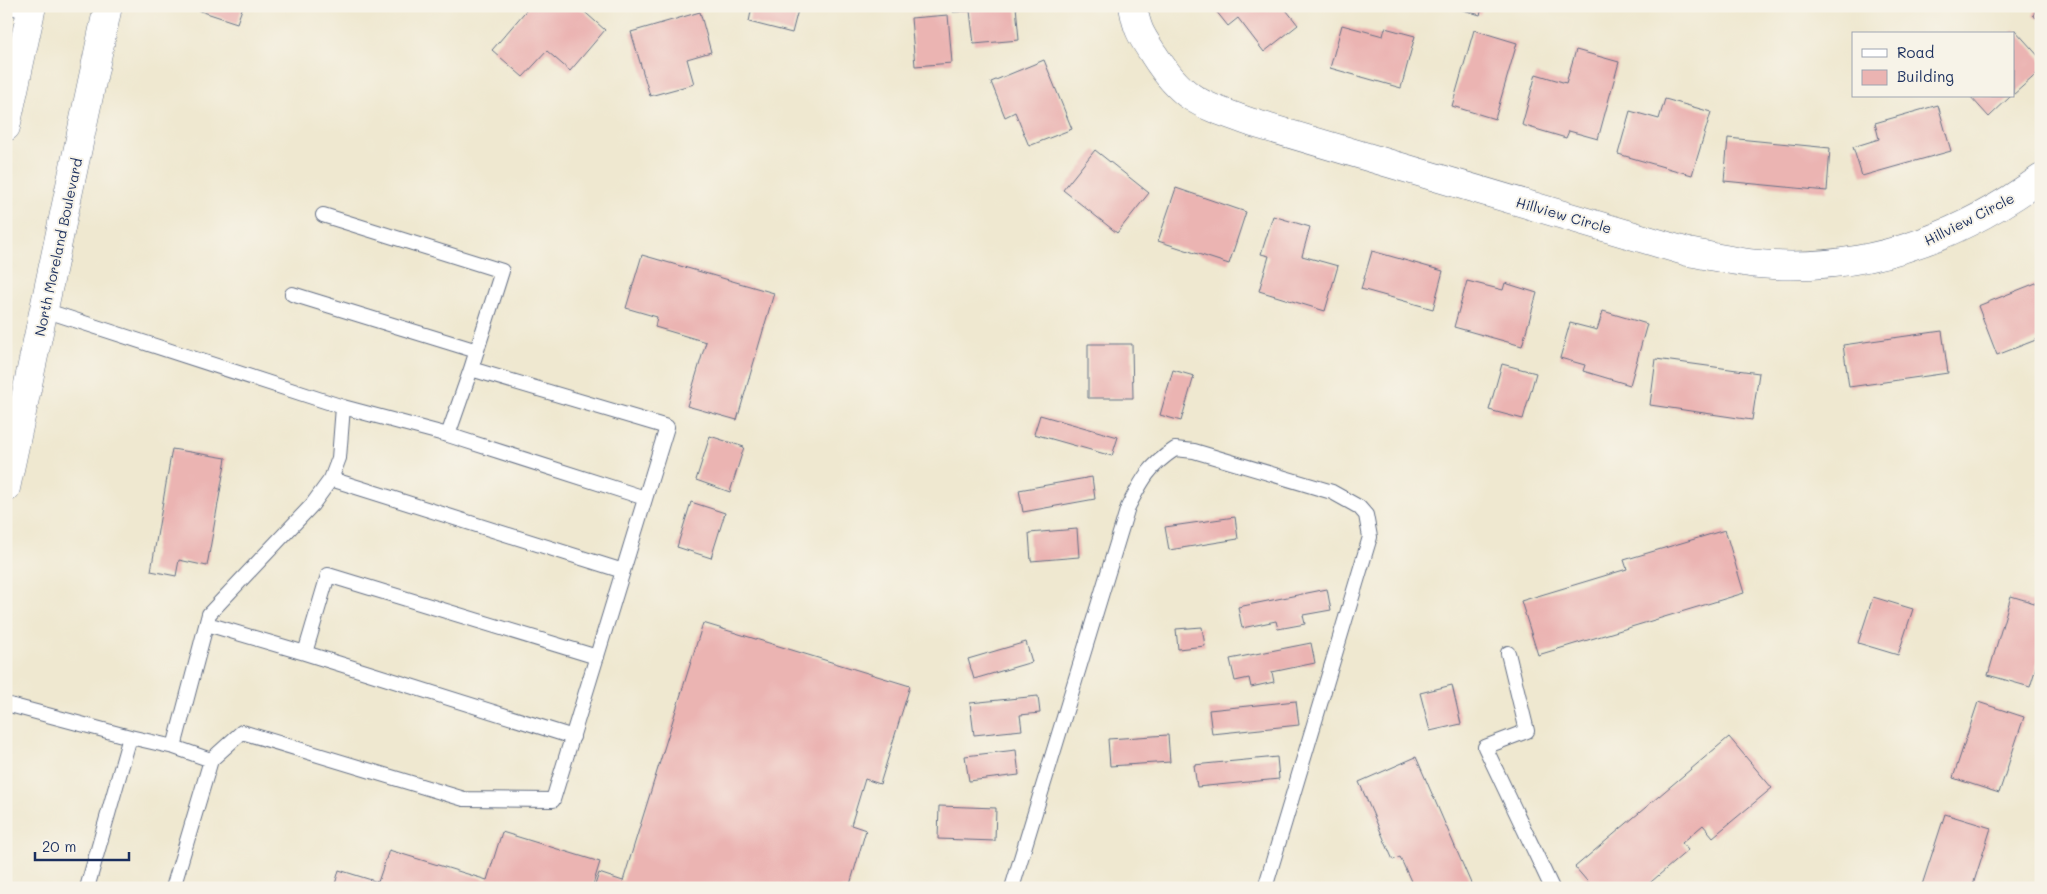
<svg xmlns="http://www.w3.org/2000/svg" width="2047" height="894" font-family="Mali,sans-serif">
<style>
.building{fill:#ebb4b2}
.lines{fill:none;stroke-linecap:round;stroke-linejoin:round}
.service-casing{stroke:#657086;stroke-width:16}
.minor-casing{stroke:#657086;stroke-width:29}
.tertiary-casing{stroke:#657086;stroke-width:29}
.service{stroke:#fff;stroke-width:14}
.minor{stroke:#fff;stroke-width:28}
.tertiary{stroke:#fff;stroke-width:28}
.labels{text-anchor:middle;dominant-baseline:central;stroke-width:4;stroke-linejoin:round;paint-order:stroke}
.street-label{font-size:14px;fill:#1b2f5e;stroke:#f7f3e8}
</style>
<rect width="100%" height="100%" fill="#f7f3e8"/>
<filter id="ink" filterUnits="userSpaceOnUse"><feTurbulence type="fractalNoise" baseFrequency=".02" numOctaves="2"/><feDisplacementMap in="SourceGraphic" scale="10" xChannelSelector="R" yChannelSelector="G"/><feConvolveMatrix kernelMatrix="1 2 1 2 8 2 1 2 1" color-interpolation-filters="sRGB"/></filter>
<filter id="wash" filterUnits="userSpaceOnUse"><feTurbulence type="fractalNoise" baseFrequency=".0096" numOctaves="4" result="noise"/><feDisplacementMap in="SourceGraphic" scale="20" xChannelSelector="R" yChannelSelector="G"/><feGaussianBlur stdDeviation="1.12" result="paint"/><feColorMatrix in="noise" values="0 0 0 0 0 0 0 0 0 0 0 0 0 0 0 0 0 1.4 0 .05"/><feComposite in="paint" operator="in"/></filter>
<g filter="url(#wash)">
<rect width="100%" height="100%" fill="#efe8d0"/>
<g id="blocks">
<path class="building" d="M185,6H243L237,23Z
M530,6H563L566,9L568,6H578L605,30L570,71L547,51L523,77L492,50Z
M752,6H799L792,33L749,22Z
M953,6H1016L1019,40L974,44L970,11L953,12Z
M1212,6H1283L1298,25L1264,52L1238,18L1228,26Z
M1450,6H1483L1480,15Z
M2038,6H2041V20L2033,16Z
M700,12L711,52L687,59L694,84L650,96L631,32Z
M948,15L952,63L915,66L911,18Z
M1342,25L1383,36L1385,28L1415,36L1401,88L1330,68Z
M1474,30L1517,43L1495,119L1452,106Z
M2015,30L2041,59V70L2013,95V34H2010Z
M1576,50L1619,62L1598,139L1569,131L1566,138L1522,125L1536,74L1566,83Z
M1044,60L1072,129L1029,146L1015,112L1005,117L991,82Z
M1970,96H2011L1989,117Z
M1665,99L1711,112L1692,175L1618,154L1630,111L1659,119Z
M1938,105L1951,151L1862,176L1853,147L1879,139L1875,123Z
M1728,138L1830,148L1827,191L1724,181Z
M1095,150L1149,193L1117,233L1063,190Z
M1176,188L1246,212L1229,264L1158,241Z
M1273,216L1310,227L1302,256L1338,266L1325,311L1259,291L1269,256L1261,254Z
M1372,251L1443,271L1433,309L1361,289Z
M642,255L774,293L737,420L687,406L706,342L655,327L657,317L626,308Z
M1467,281L1503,290L1505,283L1537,293L1522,346L1454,327Z
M2041,281V338L1997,355L1978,306Z
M1603,311L1647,324L1630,385L1583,371L1585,365L1560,358L1570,323L1597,330Z
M1942,331L1948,373L1849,387L1843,345Z
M1088,344H1132L1133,398H1088Z
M1656,359L1759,373L1752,420L1650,405Z
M1502,364L1536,373L1523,419L1489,410Z
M1173,370L1194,376L1181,421L1160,415Z
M1040,415L1118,437L1112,456L1034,434Z
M710,436L744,447L730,492L696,480Z
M172,449L226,458L207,566L179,560L176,576L151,571Z
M1092,477L1095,499L1023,512L1019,490Z
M691,502L725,513L711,558L677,547Z
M1235,517L1238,539L1169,550L1165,527Z
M1077,529L1079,557L1031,561L1029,533Z
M1725,530L1744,593L1538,655L1521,601L1627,569L1624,560Z
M1327,589L1331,610L1303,615L1305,624L1278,629L1276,621L1242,628L1238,607Z
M2011,596L2041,605V651L2030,687L1988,675Z
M1873,597L1913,609L1898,655L1858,643Z
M703,623L910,686L880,784L865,779L851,825L866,830L849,888H680L668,884L667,888H594L599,873L623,881Z
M1202,627L1205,646L1178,649L1176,629Z
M1026,642L1032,662L974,679L968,659Z
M1311,643L1315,663L1272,672L1274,682L1251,687L1249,678L1235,681L1230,659Z
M1452,685L1461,724L1430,731L1420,693Z
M1038,696L1040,713L1020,715L1022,730L974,735L970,703Z
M1296,701L1299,725L1212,734L1209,710Z
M1978,702L2024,717L1999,793L1953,778Z
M1168,735L1170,762L1110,766L1108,739Z
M1729,737L1772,788L1713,837L1703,825L1682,843L1688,850L1644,888H1593L1575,867Z
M1016,750L1019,775L969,781L965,756Z
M1277,757L1279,779L1197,787L1194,765Z
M1416,757L1473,888H1414L1400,857L1393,860L1359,782Z
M939,806L996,808L995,841L938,839Z
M1945,814L1991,828L1972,888H1921Z
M502,832L600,862L592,888H334L339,870L378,882L389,850L487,880Z"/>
</g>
</g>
<g filter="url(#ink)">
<use href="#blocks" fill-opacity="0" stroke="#657086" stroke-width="1"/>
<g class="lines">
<defs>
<path id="service" d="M8,6L31,13
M292,294L477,351
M44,310L343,407L339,458L331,479L312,505L209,614L174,747
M343,407L448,435L471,369
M448,435L645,498
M331,479L623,571
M207,624L305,653L328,575L597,657
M305,653L573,737
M1508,653L1527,731L1485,747L1552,888
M6,704L130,737L87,888
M130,737L174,747L211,760
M173,888L211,760L242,732L464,799L553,800L667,427L471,369L502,271L323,215
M1012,888L1128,507C1142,480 1149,466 1175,449L1194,451L1332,492L1359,507L1366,515L1370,537L1265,888"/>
<path id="minor" d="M1133,6C1137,30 1141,35 1154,55C1184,102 1203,105 1253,123L1688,252C1711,256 1735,262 1759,264C1864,273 1957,239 2041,178"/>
<path id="tertiary" d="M6,127L32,6
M6,488L108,6"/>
</defs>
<use href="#service" class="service-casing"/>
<use href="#minor" class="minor-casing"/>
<use href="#tertiary" class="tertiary-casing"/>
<use href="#service" class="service"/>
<use href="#minor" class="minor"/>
<use href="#tertiary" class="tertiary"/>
</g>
</g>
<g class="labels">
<g class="street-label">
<text transform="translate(1564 215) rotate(16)">Hillview Circle</text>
<text transform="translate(1969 219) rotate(-27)">Hillview Circle</text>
<text transform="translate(58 247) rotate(-78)">North Moreland Boulevard</text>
</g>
</g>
<rect width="2047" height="894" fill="none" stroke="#f7f3e8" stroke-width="25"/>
<rect x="1852" y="32" width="162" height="65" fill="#f7f3e8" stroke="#9fa5b1"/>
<rect x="1862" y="49" width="25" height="8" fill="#ffffff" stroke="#9fa5b1"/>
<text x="1897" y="58" font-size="15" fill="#1b2f5e">Road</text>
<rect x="1862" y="70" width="25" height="15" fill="#ebb4b2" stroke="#9fa5b1"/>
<text x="1897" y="82" font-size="15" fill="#1b2f5e">Building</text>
<path d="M35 852v8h94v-8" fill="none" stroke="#1b2f5e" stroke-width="2.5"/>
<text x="42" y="852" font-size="15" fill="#1b2f5e" stroke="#f7f3e8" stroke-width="4" paint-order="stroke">20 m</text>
</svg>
